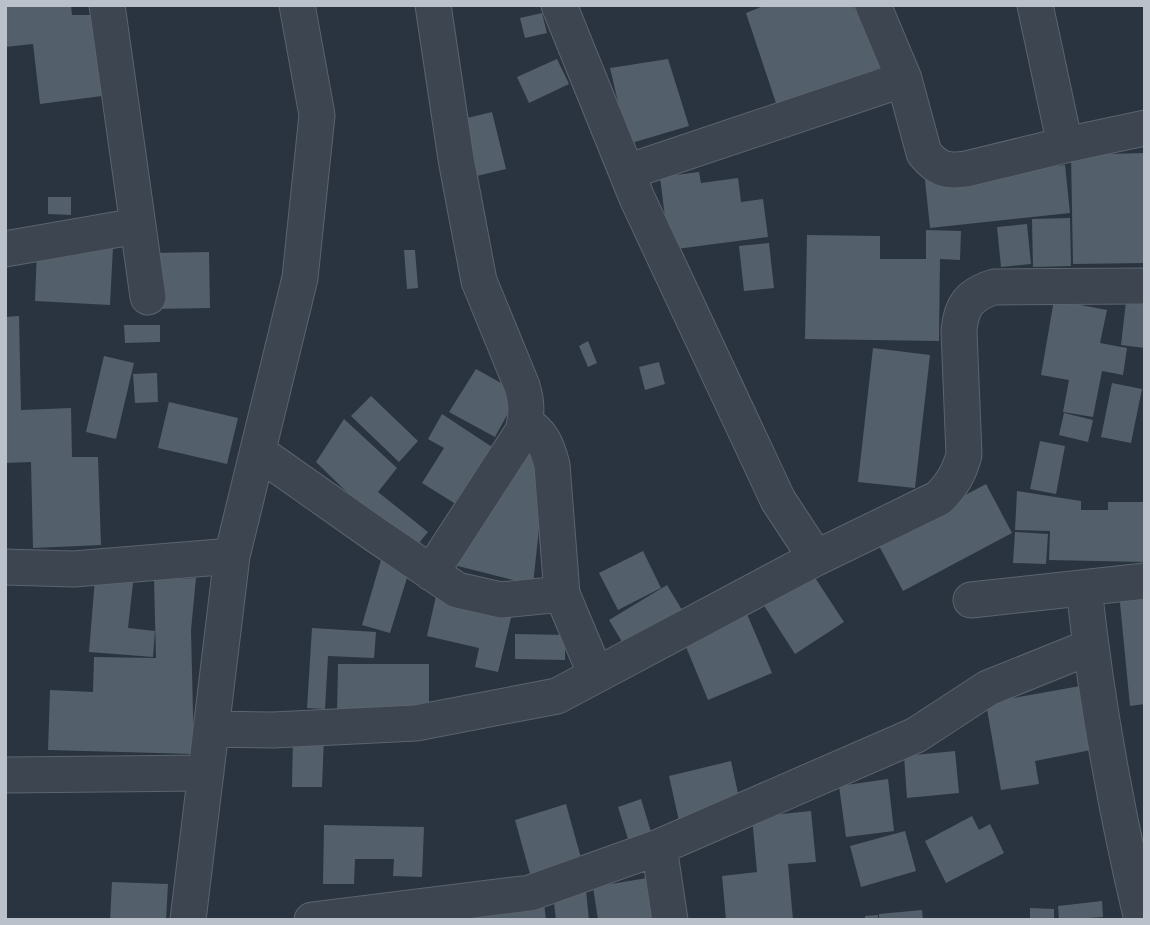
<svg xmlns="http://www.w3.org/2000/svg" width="1150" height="925" font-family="Lato,sans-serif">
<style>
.building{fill:#535f6a}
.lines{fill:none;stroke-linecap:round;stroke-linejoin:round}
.street-casing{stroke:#5b646d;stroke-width:37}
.street{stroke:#3d4650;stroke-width:35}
</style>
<rect width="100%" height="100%" fill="#2a3440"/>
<path class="building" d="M5,5H71L72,15H95L102,96L40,104L33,44L5,47Z
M766,5H853L881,67L778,109L746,13Z
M542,13L547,33L525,38L520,18Z
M557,59L569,84L529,103L517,77Z
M668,59L689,126L628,144L610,68Z
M492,112L506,169L477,176L463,119Z
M1145,153V263L1073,264L1071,155Z
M1065,165L1070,213L930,228L925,180Z
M699,172L701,183L738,178L741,202L763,199L768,237L669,250L660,177Z
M48,197H71V215L48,214Z
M1070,218L1071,266L1033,267L1032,219Z
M1027,224L1031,264L1001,267L997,227Z
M926,230L961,231L960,260L940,259L939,341L805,339L807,235L880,236V259H926Z
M769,243L774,288L744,291L739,246Z
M113,247L110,305L35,301L37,250Z
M404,250H415L418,288L407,289Z
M209,252L210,308L154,309L153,253Z
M1127,293L1145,295V348L1121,345Z
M1054,300L1107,310L1100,343L1127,348L1123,375L1102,371L1093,417L1063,412L1069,380L1041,375Z
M19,316L21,410L71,408L72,457H98L101,545L33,548L31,462L5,463V317Z
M124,325H160V342L125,343Z
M588,341L597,363L588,367L579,346Z
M873,348L930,355L915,488L858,482Z
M104,356L134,363L116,439L86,432Z
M659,362L665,384L645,390L639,367Z
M476,369L519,393L495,437L449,412Z
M157,373L158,402L135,403L133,374Z
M1112,383L1142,389L1131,443L1101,437Z
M371,396L418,441L399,462L351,416Z
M169,402L238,418L227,464L158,448Z
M1064,413L1093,420L1088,442L1059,435Z
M442,414L492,447L459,506L422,483L444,448L428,439Z
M344,419L397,468L378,492L428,532L418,544L363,508L316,462Z
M1040,441L1065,446L1056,494L1030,489Z
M536,452L545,471L533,585L450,564L511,453Z
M986,484L1012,533L903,591L877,542Z
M1017,491L1081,501V510H1108V502H1145V562L1049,560L1050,531L1015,530Z
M1015,532L1048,534L1046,564L1013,563Z
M643,551L661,588L618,610L599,573Z
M381,560L410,568L390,633L362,625Z
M812,573L844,622L795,654L763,604Z
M196,578L191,630L194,754L48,750L50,690L93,692L94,657L156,658L154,580Z
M95,579L133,583L128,628L155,631L153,657L89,652Z
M667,585L685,615L627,650L609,620Z
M1145,590V704L1130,706L1119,593Z
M436,596L512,614L498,672L475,667L479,648L427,636Z
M747,614L772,673L708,700L684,642Z
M312,628L376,632L374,658L328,656L325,709L307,708Z
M515,634L565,635V660L515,659Z
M338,664H429V712H337Z
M1080,686L1091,750L1035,761L1039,784L1001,790L986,703Z
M293,736L324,737L322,787H292Z
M955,751L959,793L907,798L904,756Z
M731,761L741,807L679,821L669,776Z
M888,779L894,831L846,837L839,786Z
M641,799L651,832L628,839L618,807Z
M566,804L581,858L530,874L515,820Z
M811,811L816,862L788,864L793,920H726L722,876L757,872L752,817Z
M972,816L979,830L990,824L1004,853L946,883L925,841Z
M324,825L424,827L422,877L393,876L394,859H355L354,884H323Z
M905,831L916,871L861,887L850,846Z
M653,877L659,920H598L593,887Z
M112,882L168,884L166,920H110Z
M586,891L589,920H556L553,894Z
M1102,901L1103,917L1059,920L1058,906Z
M544,903L546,920H361Z
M1030,908L1054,909V920H1030Z
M922,910L923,920H879V914Z
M878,915V920H865V916Z"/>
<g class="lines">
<defs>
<path id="street" d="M107,5L148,297
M559,5L637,198L778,500L816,558
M873,5L904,79L924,153C937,169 946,172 966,169L1065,145L1145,128
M1035,5L1065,145
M627,172L904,79
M5,249L137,226
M525,423C542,433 547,446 552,465L562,594L596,675
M258,452L376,535L457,590L501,600L562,594
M5,567L74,569L232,556
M431,573L523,431C527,414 527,402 522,386L479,281L456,159L433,5
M1084,588C1096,699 1116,811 1142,920
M971,600L1145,581
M211,729L273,730L416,723L557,696L816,558L939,498C952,485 959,473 964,455L959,331C961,306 969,295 994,287L1145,286
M5,775L206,773
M659,847L670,920
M188,920L232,556L300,278L317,115L297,5
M312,920L530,893L659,847L916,735L988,688L1090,647"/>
</defs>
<use href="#street" class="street-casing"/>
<use href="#street" class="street"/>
</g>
<rect width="1150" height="925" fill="none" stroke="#bac1ca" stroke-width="14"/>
</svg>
